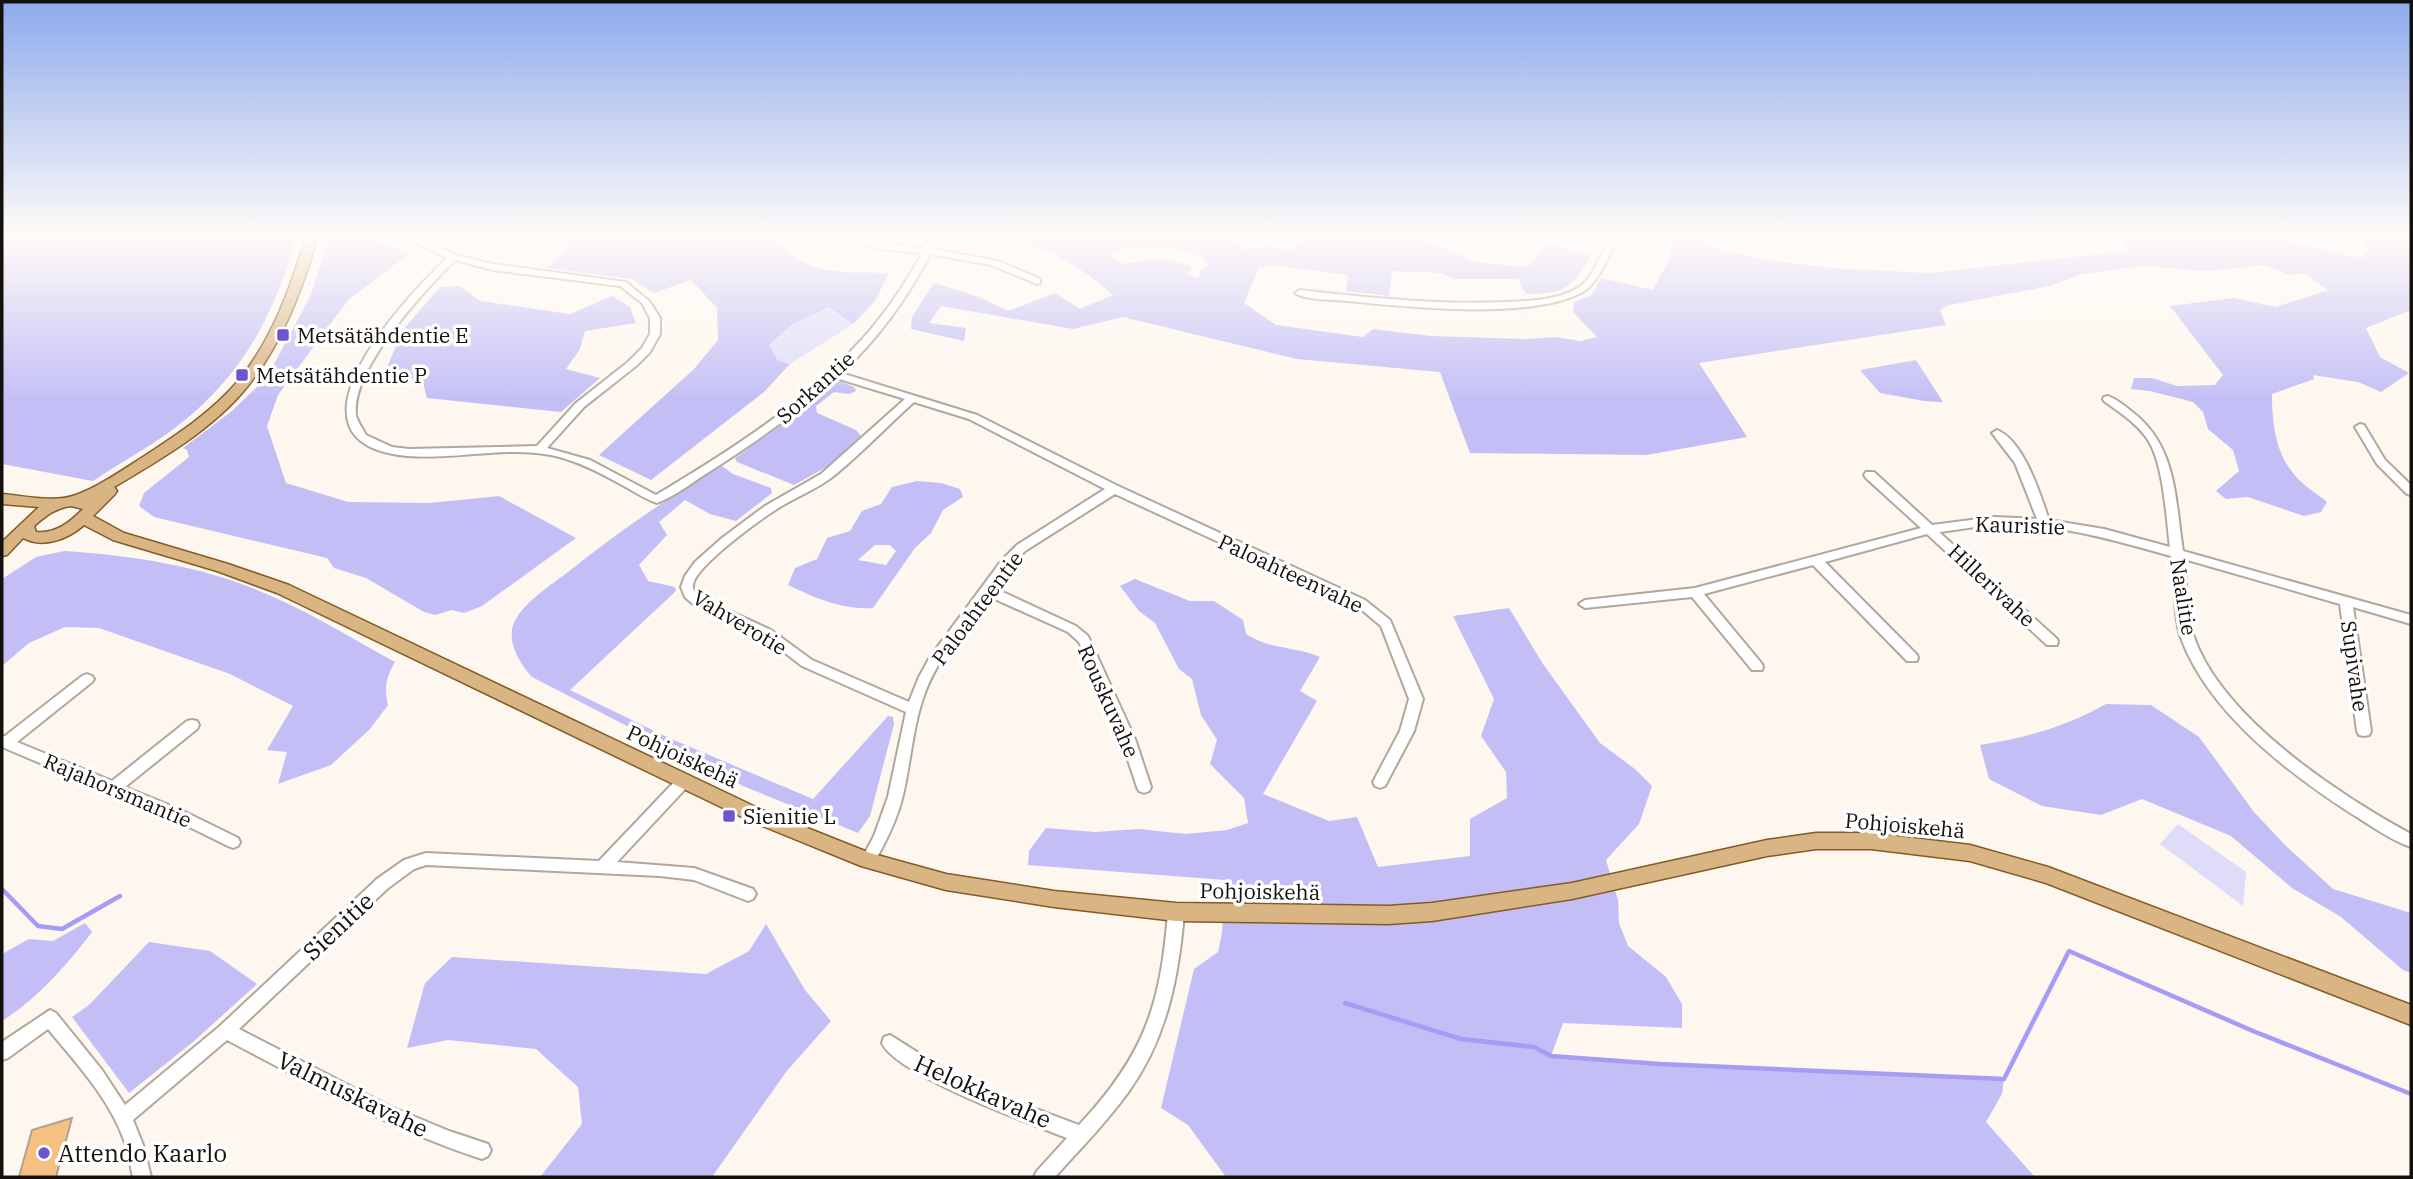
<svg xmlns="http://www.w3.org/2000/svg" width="2413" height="1179" font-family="'IBM Plex Serif',serif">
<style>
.green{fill:#dedcf9}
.forest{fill:#c3bff6;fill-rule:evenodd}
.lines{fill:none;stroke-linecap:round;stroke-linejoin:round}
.stream{stroke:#a69bf5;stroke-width:4.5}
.building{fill:#f6c180;stroke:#ada295;stroke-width:2}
.minor-casing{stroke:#b2a79b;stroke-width:4}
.major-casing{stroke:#845b25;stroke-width:3}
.minor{fill:#fff;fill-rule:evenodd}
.major{fill:#d9b584;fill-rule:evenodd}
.poi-dot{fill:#6d55ce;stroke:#fff;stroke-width:2.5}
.labels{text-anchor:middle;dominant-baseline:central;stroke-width:7;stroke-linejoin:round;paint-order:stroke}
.poi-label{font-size:21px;fill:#14100c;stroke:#fff;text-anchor:start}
.street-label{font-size:21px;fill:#14100c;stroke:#fff}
.near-street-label{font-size:24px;fill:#14100c;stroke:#fff}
.near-poi-label{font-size:24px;fill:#14100c;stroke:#fff;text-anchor:start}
</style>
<rect width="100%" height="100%" fill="#fef7ef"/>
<path class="green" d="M829,306L853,324L790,364L778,361L769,345L791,325Z
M2178,824L2246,872L2243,906L2160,844Z"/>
<path class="forest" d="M2,236H296C273,325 232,392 152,444C133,456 112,468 93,481L2,464Z
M329,236H380L374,239L410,253L348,300L278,395L267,426L286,483L348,502L429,503L499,496L576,538L482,606L464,613L452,610L435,615L424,612L366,578L334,568L327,558L154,517L139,506L144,493L189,457L187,450L183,448L232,411L267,377L311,295Z
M542,236H772C808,278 838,271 889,273L875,301L853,324L829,307L791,325L769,345L778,361L790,364L764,392L651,480L599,455L694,369L718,340L717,308L691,280L654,293L632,279L547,268L571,243Z
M993,236H1230L1243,250L1269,245L1290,251L1299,241L1291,236H1414L1413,238L1451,250L1476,262L1527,267L1549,243L1591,256C1570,289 1567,293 1526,294L1518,279H1454L1441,273L1392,271L1389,296L1346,291L1348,275L1270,265L1259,268L1244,303L1276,325L1363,337L1373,329L1431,336L1527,339L1555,337L1581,341L1597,337L1573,312L1574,302L1592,295L1601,278L1653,290L1670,257V236H1691L1721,249L1766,260L1832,268L1931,273L2125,251L2122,236H2268L2359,258L2369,250L2359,236H2411V310L2366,328L2380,357L2409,373L2381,392L2358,382L2313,375L2314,379L2272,394C2272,421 2275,451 2293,473C2301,484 2316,493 2327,502L2321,512L2304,516L2248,497L2226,499L2216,491L2239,471L2233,450L2208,429L2203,412L2193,402L2150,391L2131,389L2134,378H2152L2177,386L2215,385L2223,375L2170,306L2233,298L2276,307L2328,290L2305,273L2290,275L2265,265L2209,271L2142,266L2082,274L2050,286L1949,305L1940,310L1946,325L1699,363L1747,437L1647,455L1470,453L1440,372L1297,359L1123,317L1073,329L941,306L929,323L966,328L964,341L911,329L912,317L934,283L979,297L1008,311L1055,293L1080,309L1113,295C1075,261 1043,246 993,236ZM1123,248H1169L1202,256L1208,265L1201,269L1198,278L1188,275L1192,266L1162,258L1123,264L1109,255Z
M459,286L480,301L570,314L612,296L630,307L636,323L585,331L580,349L566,369L600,378L561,412L427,398L422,379L382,380L402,331L440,287Z
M1916,360L1943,402L1924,401L1880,393L1860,370Z
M836,380L854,387L856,391L849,394L834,392L816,406L817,413L856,430L861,436L830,465L794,485L737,462L735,458L784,423L817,392Z
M722,466L733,474L771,488L772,493L736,521L710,514L685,500L659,522L667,535L639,565L648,581L675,587L676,591L570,690L669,738L813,799L888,716L893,717L894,724L870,816L858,833L743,786L532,677C519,663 504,638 516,619C527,600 551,585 568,572C617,533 667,498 722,466Z
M917,481L941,483L960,489L963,497L943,510L931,533L915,548L873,608C841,610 816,598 788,585L795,568L817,559L827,538L850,531L862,511L881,504L892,487ZM875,545H890L896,551L886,565L858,560Z
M64,551C126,555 189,564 247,586C299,605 347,636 395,662C386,677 384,688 388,705L370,729L331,765L278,784L287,752L267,750L293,706L230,674L99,628L65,627L29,643L2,666V579L36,557Z
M1135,579L1190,601H1214L1243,620L1246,634C1270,650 1295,646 1320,657L1300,691L1317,701L1263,794L1329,821L1357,817L1378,867L1470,856V819L1507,798L1506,772L1481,736L1494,699L1453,616L1509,608L1543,664L1600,743L1635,769L1652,786L1639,824L1606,860L1618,900L1619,923L1628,946L1666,977L1682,1004V1028L1563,1023L1551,1056L1660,1064L2004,1079L2002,1094L1986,1122L2035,1177H1226L1188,1125L1161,1108L1194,969L1218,952L1222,933L1225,880L1028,865L1029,851L1046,828L1095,832L1139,829L1186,834L1227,830L1248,823L1244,798L1210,764L1217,740L1201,715L1192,679L1179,669L1155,623L1139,611L1120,586Z
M2106,704L2151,705L2199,737L2254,812L2286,846L2333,889L2411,913V973L2403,970L2341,917L2292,888L2231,836L2142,799L2101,815L2042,806L1989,779L1980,745C2028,737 2063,728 2106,704Z
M85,923L92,932C68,964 36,1000 2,1021V954L29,939L53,941Z
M766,924L805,990L831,1021L786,1072L712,1177H540L582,1124L578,1087L536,1049L448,1040L407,1048L425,983L452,957L706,974L749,951Z
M149,942L210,951L257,984L193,1042L129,1093L72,1017L89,1005Z"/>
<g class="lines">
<path class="stream" d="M2,889L38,926L62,929L120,896
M1345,1003L1461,1039L1534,1047L1551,1056L1660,1064L2004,1079L2069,951L2253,1031L2411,1094"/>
</g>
<path class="building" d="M72,1118L56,1177H19L32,1130Z"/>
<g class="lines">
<defs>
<path id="minor" d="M402,236H413L456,255L493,264L626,282L650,302L660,318V334L650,352L636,366L584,407L547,448L590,460L656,495C716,459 775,422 827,375V371C837,368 845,358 852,350C880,321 903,289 922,253C899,251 867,251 850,236H861L877,242L924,248L931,236H939L933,249L998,261L1040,279V283L1037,284L991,265L930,254C907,299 878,339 841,373L977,415L1118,486L1365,600L1390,620L1423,699L1414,731L1385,786L1380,788L1375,786L1373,782L1400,731L1409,699L1381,626L1357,606L1115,494L1025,551L1010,566L994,588L1076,626L1088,636L1135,739L1151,787L1149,791L1144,793L1139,791L1137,787L1121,739L1079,642L1068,632L988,596C966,625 940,655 926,690C913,723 911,761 903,795C897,820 886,842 873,864L868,866L863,864L861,860L874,836L888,797L906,712L802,666L763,636L693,604L685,597L681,587L685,576L695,562L722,538L765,506L821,474L905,399L836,378C795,415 750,446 704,475C689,485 673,497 657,503C645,499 635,492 624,486C601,473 576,460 551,455C504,446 455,460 407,456C270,443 403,300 447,258ZM455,260L493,270L620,286L642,303L650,318V334L642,348L628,362L576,403L537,446L409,449L392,447L366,435C363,429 357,421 356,415C351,369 424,291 455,260ZM914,402L969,419L1105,489L1017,545L1002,560L930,657L919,677L909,702L812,660L771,630L701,598C697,594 692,591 693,585C695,566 762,518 780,507C796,497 815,490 831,478C860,455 886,427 914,402Z
M1611,236H1619C1611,252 1598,285 1581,293C1528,320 1408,307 1347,301C1332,299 1308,301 1295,293L1300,290C1369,298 1439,305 1508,302C1530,301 1556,300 1576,289C1593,280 1602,252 1611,236Z
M2108,396C2116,399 2124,405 2131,411C2177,445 2175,499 2183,551L2411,615V624L2353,607L2371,731L2369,735L2364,736L2359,735L2357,731L2340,604L2184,559C2187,583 2185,611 2193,634C2219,716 2339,795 2411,834V847C2393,841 2376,829 2360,819C2293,777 2207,713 2180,635C2174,615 2174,579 2171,556C2114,540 2054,522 1994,525C1976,526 1957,530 1939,532L2057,639L2058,642L2057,645H2047L1927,534L1825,562L1917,655L1918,658L1917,661H1907L1813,565L1704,594L1762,664L1763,667L1762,670H1752L1692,597L1585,608L1579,604L1585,600L1695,588L1921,528L1866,478L1864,475L1866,472H1874L1932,525L1994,517L2037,519L2015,463L1992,433L1997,430C2024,441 2040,494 2049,520L2104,529L2170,547C2166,517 2164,461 2146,437C2135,422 2119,412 2104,401L2103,399L2104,397Z
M2360,424L2364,425L2385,460L2411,485V495L2407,494L2377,464L2355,427Z
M87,674L92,676L94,679L92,682L17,742L112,781L187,721L192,720L197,721L199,725L197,729L125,787L181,810L238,838L240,842L238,846L233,848L228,846L171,818L2,747V736H5L82,676Z
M683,776L688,778L690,782L688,786L617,862L694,868L753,889L756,894L753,899L748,901L694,880L660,876L426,865L414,869L387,889L239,1029L389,1106L449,1131L488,1144L491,1150L488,1156L482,1159C392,1130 311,1084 227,1040L133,1120L143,1145L151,1177H133C130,1165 129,1152 124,1140C109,1098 76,1063 48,1029L8,1058L2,1060V1042L50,1010L56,1013L102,1070L125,1105L220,1026L377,879L404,860L426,853L599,861L678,778Z
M1176,905L1181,907L1184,912C1179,976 1167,1038 1129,1091C1107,1122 1080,1149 1055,1177H1034L1037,1171L1067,1138C1031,1124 896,1075 882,1043L884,1037L890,1035L939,1066L962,1079L1007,1098L1079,1125C1144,1056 1161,1005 1168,912L1171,907Z"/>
<path id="major" d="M306,236H318C302,289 283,343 247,387C213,429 160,460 114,487L117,491L115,494L93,516L124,533L228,564L289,585L762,810L870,853L946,874L1054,891L1176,903L1388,906L1432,903L1572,883L1767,840L1816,833H1871L1970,845L2048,867L2411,1005V1025L2046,883L1970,861L1871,849H1816L1767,856L1572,899L1432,921L1388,924L1176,921L1054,907L946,890L861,866L748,820L277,593L217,571L113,540L84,525C68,539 43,549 23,538L7,555L2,556V542L39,507L2,504V494C25,496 55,503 76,495C100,486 124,469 146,455C178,434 213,411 238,381C272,340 291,287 306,236ZM71,506L83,509C70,522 56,534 36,532L34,526C46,516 55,508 71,506Z"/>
</defs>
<use href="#minor" class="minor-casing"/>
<use href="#major" class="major-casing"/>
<use href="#minor" class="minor"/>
<use href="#major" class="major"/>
</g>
<linearGradient id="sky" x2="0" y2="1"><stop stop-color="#8daaed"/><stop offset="0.59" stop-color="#fffbf8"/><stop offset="1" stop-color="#fffbf8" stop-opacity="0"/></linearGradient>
<rect width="2413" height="401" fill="url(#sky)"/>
<g class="poi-dot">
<rect x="276" y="328" width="14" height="14" rx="3.5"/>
<rect x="235" y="368" width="14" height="14" rx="3.5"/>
<rect x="722" y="809" width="14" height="14" rx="3.5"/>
<circle cx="44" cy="1153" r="7"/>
</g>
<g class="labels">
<g class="poi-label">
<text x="297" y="335">Metsätähdentie E</text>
<text x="256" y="375">Metsätähdentie P</text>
<text x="743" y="816">Sienitie L</text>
</g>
<g class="street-label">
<text transform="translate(815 387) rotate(-42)">Sorkantie</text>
<text transform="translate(2020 525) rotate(2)">Kauristie</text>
<text transform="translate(1291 573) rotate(25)">Paloahteenvahe</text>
<text transform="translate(1992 585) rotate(43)">Hillerivahe</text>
<text transform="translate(2184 597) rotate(81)">Naalitie</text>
<text transform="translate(977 608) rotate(-53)">Paloahteentie</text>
<text transform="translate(740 622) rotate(31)">Vahverotie</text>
<text transform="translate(2355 666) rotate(82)">Supivahe</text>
<text transform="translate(1109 701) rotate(66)">Rouskuvahe</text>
<text transform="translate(683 756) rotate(25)">Pohjoiskehä</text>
<text transform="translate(118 790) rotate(23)">Rajahorsmantie</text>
<text transform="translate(1905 825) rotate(5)">Pohjoiskehä</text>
<text transform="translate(1260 891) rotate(1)">Pohjoiskehä</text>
</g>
<g class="near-street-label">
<text transform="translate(338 926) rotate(-43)">Sienitie</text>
<text transform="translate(983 1091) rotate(24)">Helokkavahe</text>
<text transform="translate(353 1094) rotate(26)">Valmuskavahe</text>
</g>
<g class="near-poi-label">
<text x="58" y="1153">Attendo Kaarlo</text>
</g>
</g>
<rect width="2413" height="1179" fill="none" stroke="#14100c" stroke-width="7"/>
</svg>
